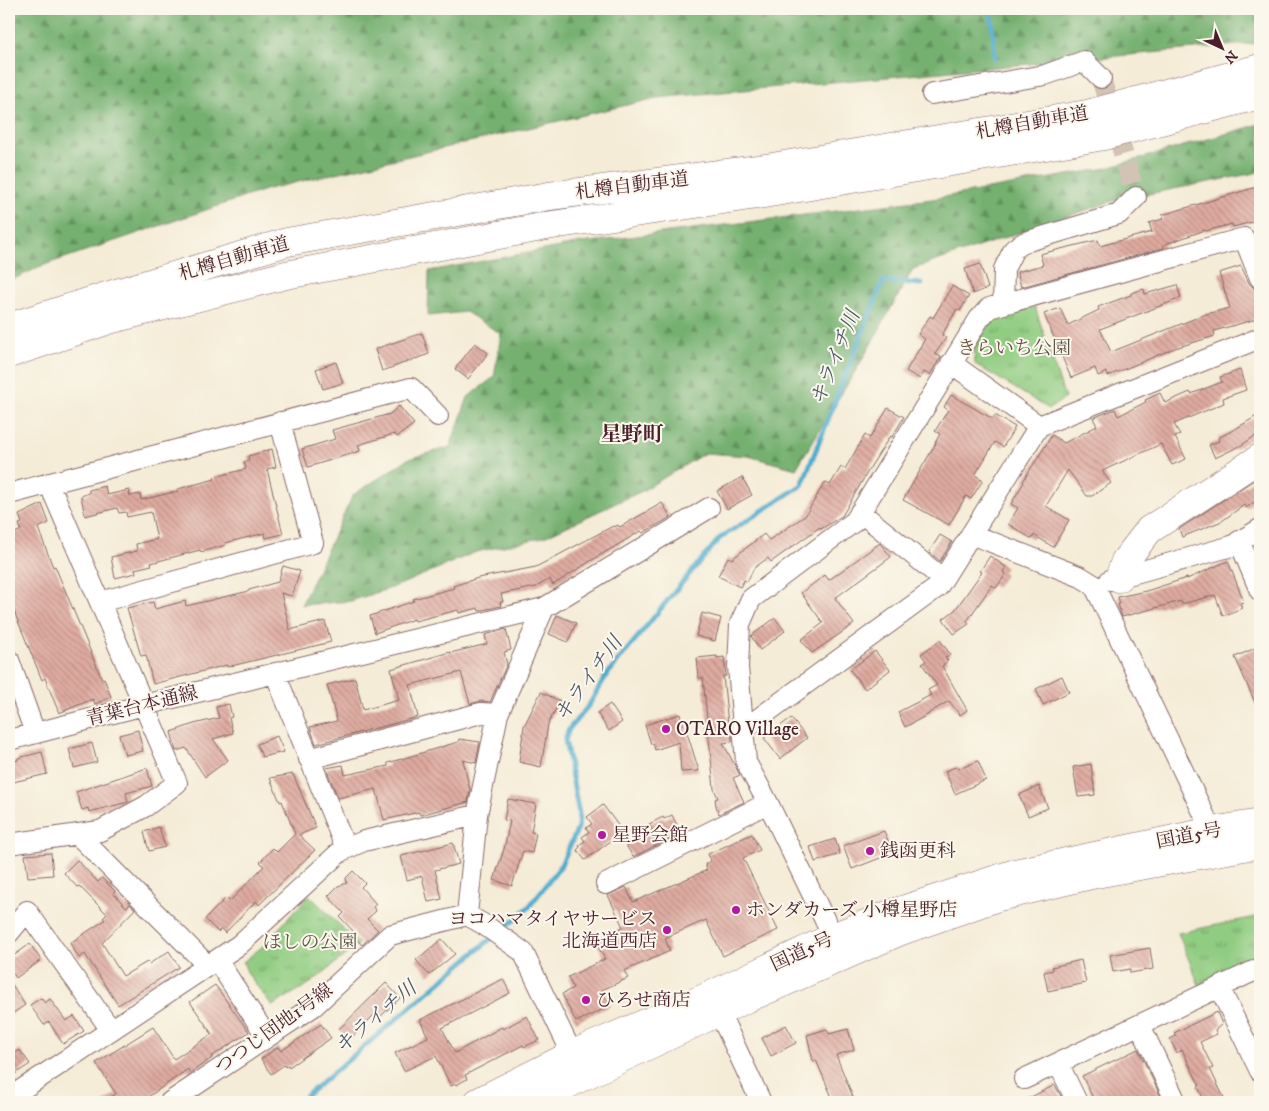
<svg xmlns="http://www.w3.org/2000/svg" width="1269" height="1111" font-family="'IM FELL DW Pica','Noto Serif JP',serif">
<style>
.forest{fill:url(#forest-firs);stroke:#5f684d}
.park{fill:url(#park-tufts);stroke:#6d7656}
.lines{fill:none;stroke-linecap:round;stroke-linejoin:round}
.stream{stroke:#50acce;stroke-width:5}
.building{fill:url(#building-back-hatch)}
.street-tunnel{stroke:#d3c3b5;stroke-width:20;stroke-dasharray:20 10;stroke-linecap:butt}
.street-casing{stroke:#866767;stroke-width:22}
.secondary-casing{stroke:#866767;stroke-width:29}
.highway-casing{stroke:#866767;stroke-width:29}
.street{stroke:#fff;stroke-width:20}
.secondary{stroke:#fff;stroke-width:28}
.highway{stroke:#fff;stroke-width:28}
.poi-dot{fill:#b5179e;stroke:#fbf7ec;stroke-width:2}
.labels{text-anchor:middle;dominant-baseline:central;stroke-width:4;stroke-linejoin:round;paint-order:stroke}
.street-label{font-size:19px;fill:#4a1f2b;stroke:#fbf7ec}
.park-label{font-size:19px;fill:#5f5345;stroke:#fbf7ec}
.poi-label{font-size:19px;fill:#4a1f2b;stroke:#fbf7ec;text-anchor:start}
.water-label{font-size:20px;font-style:italic;fill:#4c576c;stroke:#fbf7ec}
.quarter-label{font-size:21px;font-weight:bold;fill:#4a1f2b;stroke:#fbf7ec}
</style>
<defs>
<pattern id="forest-firs" width="22" height="20" patternUnits="userSpaceOnUse" patternTransform="scale(1.25)"><rect width="22" height="20" fill="#74b06f"/><path d="M5 1l3.5 6h-7zM16 11l3.5 6h-7z" fill="#618f5b"/></pattern>
<pattern id="park-tufts" width="24" height="20" patternUnits="userSpaceOnUse" patternTransform="scale(1.25)"><rect width="24" height="20" fill="#90cc81"/><path d="M3 7l-1-3M5 7V3M7 7l1-3M15 17l-1-3M17 17v-4M19 17l1-3" fill="none" stroke="#78a56a"/></pattern>
<pattern id="building-back-hatch" width="6" height="6" patternUnits="userSpaceOnUse" patternTransform="scale(1.25)"><rect width="6" height="6" fill="#dfaba0"/><path d="M-1 5l2 2M0 0l6 6M5-1l2 2" fill="none" stroke="#b78b83"/></pattern>
</defs>
<rect width="100%" height="100%" fill="#fbf7ec"/>
<filter id="ink" filterUnits="userSpaceOnUse"><feTurbulence type="fractalNoise" baseFrequency=".02" numOctaves="2"/><feDisplacementMap in="SourceGraphic" scale="10" xChannelSelector="R" yChannelSelector="G"/><feConvolveMatrix kernelMatrix="1 2 1 2 8 2 1 2 1" color-interpolation-filters="sRGB"/></filter>
<filter id="wash" filterUnits="userSpaceOnUse"><feTurbulence type="fractalNoise" baseFrequency=".0096" numOctaves="4" result="noise"/><feDisplacementMap in="SourceGraphic" scale="20" xChannelSelector="R" yChannelSelector="G"/><feGaussianBlur stdDeviation="1.12" result="paint"/><feColorMatrix in="noise" values="0 0 0 0 0 0 0 0 0 0 0 0 0 0 0 0 0 1.4 0 .05"/><feComposite in="paint" operator="in"/></filter>
<g filter="url(#wash)">
<rect width="100%" height="100%" fill="#f5ecd7"/>
<path class="forest" d="M9,9H1260V43L657,98L268,189L47,264L9,281Z
M1260,124V172L1113,201L913,269L862,360L796,469L748,456L705,453L642,491L544,537L476,552L397,586L351,601L301,605L353,495L408,459L450,447L468,397L494,377L501,334L466,312L428,316L429,271L581,243L932,199L1107,168Z"/>
<path class="park" d="M1035,307L1065,398L1049,409L975,364L974,348L994,316Z
M309,895L359,944L312,982L272,1006L248,974L243,962L263,946Z
M1260,916V954L1199,985L1178,933Z"/>
<g class="lines">
<path class="stream" d="M991,9L995,58
M501,931L528,908L560,867L578,828L579,814L565,740L569,729L589,705L606,676L676,590L720,538L802,485L883,281L922,284
M299,1102L494,936"/>
</g>
<g id="blocks">
<path class="building" d="M1260,186V220L1233,227L1232,224L1206,231L1205,230L1163,245L1164,248L1021,287L1017,272L1043,265L1040,254L1098,240L1100,246L1152,232L1149,223L1163,219L1162,215Z
M980,264L988,288L973,294L965,269Z
M1241,266L1249,283L1254,288L1260,308V318L1214,331L1215,336L1175,348L1108,376L1106,372L1098,376L1095,368L1071,378L1044,314L1060,308L1068,325L1099,310L1098,307L1131,295V293L1144,289L1145,294L1177,285L1181,298L1100,329L1111,352L1206,314L1230,308L1219,273Z
M952,286L969,296L960,311L957,309L942,335L946,338L935,354L941,357L930,375L924,372L920,379L906,371L925,339L918,334L930,316L933,318Z
M422,333L429,354L382,371L375,349Z
M475,343L488,353L468,379L455,369Z
M336,362L343,383L323,389L316,369Z
M1240,370L1246,390L1223,398L1224,403L1174,424L1180,435L1175,437L1186,459L1172,465L1161,444L1102,471L1111,483L1092,496H1087L1068,470L1046,506L1069,520L1053,547L1034,535L1032,539L1008,524L1018,508L1011,504L1024,482L1023,481L1052,435L1064,443L1097,426L1093,418L1115,409L1118,416L1146,402L1145,400L1160,393L1165,403L1190,392L1191,394L1222,382L1220,377Z
M951,395L993,419L995,415L1015,427L1003,447L995,442L975,475L983,480L971,499L966,496L949,525L903,500L936,443H935L940,434L935,431L948,410L944,407Z
M399,406L414,424L397,437L394,434L358,445L360,451L308,467L302,449L335,439L332,430L390,414Z
M888,408L904,417L892,437L890,436L871,466L842,516L821,529L820,527L771,562L768,558L754,568L747,582L744,580L740,587L718,576L728,557L732,559L764,534L769,540L805,516L825,482L830,485L841,467L845,469L865,435L870,438Z
M1260,414V433L1240,446L1215,458L1209,445L1219,441L1218,438L1237,428Z
M272,449L276,467L267,469L283,534L266,538L265,533L225,543L226,545L201,552L200,550L151,563L152,565L135,569L136,573L115,578L111,557L137,551L136,544L157,539L151,512L127,517L126,512L119,513L117,508L85,516L81,496L89,493V490L105,486L107,495L129,490L130,496L140,494L141,500L178,491V489L215,479L214,477L246,469L244,462L249,461L248,456Z
M1260,476V498L1246,508L1244,505L1222,521L1182,537L1179,529Z
M742,477L752,495L727,509L717,491Z
M662,503L671,517L643,533L641,531L592,560L553,585L550,579L536,587L501,594L503,602H500L501,606L479,611L478,608L459,613L458,610L415,621L414,619L375,633L370,616L414,601L413,599L454,588L453,586L478,578L536,567L613,526L614,527L618,525L620,527Z
M42,504L49,523L38,528L53,567L55,566L102,679L104,678L111,697L95,704L93,699L59,713L45,678L42,680L9,599V536L21,530L19,524L22,523L19,515Z
M940,535L952,542L940,561L929,552Z
M880,543L891,557L835,598L854,624L812,653L801,640L823,623L801,593L825,575L829,580Z
M990,556L1006,567L1003,572L1006,574L996,588L992,585L967,621L969,624L954,634L943,619L955,610L982,572L980,571Z
M1228,561L1244,602L1240,603L1242,608L1223,616L1215,595L1182,604L1181,601L1122,617L1118,604H1120L1118,597L1146,591L1187,578V579Z
M283,566L300,571L292,596L281,593L290,630L325,621L331,642L227,667V665L153,684L146,655L141,656L127,608L153,602L155,609L185,601L186,606L249,591V590L278,582Z
M702,613L721,618L715,641L696,636Z
M557,615L576,623L568,642L549,634Z
M775,618L785,631L760,650L751,636Z
M506,629L511,650L504,652L507,664L490,702L481,701L470,704L461,672L410,685L418,717L316,744L310,727L337,721L327,685L355,678L363,710L399,700L391,669L450,652V653L487,644L485,635Z
M940,640L950,654L945,658L948,661L942,666L967,710L960,715L949,701L929,713V714L905,727L898,712L931,695L928,690L937,685L922,664L926,661L921,654Z
M1260,646V714L1235,657Z
M875,651L890,670L865,689L850,670Z
M717,656V658L724,657L726,676H723L728,724L731,723L732,742L723,743L740,775L733,778L744,802L719,814L716,806L715,799L718,798L714,789L703,678H699L697,658Z
M1062,676L1069,692L1043,705L1036,689Z
M541,692L560,701L548,724L541,767L519,762L524,726Z
M229,704L232,717L229,718L233,733L213,739L228,760L205,777L186,748L176,751L171,732L194,724L219,718L216,707Z
M610,704L622,722L609,731L597,713Z
M680,714L689,739L699,771L681,772L679,742L655,750L653,743L651,744L645,725Z
M791,718L807,738L780,759L764,738Z
M138,730L143,751L125,755L119,735Z
M277,736L284,752L262,757L257,744Z
M459,739L480,742L476,763L463,760L470,790L468,802L420,815L419,812L384,820L376,789L338,798L326,768L343,765L345,775L388,766V763L458,742Z
M92,743L97,762L74,768L69,749Z
M42,752L47,774L9,783V763L18,760V758Z
M978,761L986,780L955,794L945,771L958,766L959,769Z
M1091,764L1095,795L1078,797L1073,767Z
M147,768L152,786L126,793L128,802L89,812L88,808L82,810L76,792Z
M293,774L316,828L299,835L315,850L259,905L256,901L225,933L221,929L218,932L205,919L226,898L230,901L264,866L260,862L273,848L277,852L295,834L282,801L280,802L270,778Z
M1039,786L1048,808L1028,816L1019,795Z
M508,799L536,804L531,832L536,833L532,853L523,851L512,886L494,880L504,849L510,821L504,820Z
M603,805L623,832L585,860L577,850L580,847L579,845L585,841L582,837L589,832L586,828L592,824L587,817Z
M672,815L681,833L633,857L626,845L653,832L649,824L663,817L664,819Z
M159,827L165,847L149,851L144,832Z
M884,831L893,853L852,869L843,846Z
M752,834L760,850L743,858L778,930L723,956L706,920L665,938L670,951L624,971L628,978L602,990L610,1006L576,1022L562,994L573,988L568,977L605,959L596,942L623,927L608,895L626,887L633,902L707,870L705,864L711,861L708,854Z
M835,839L840,854L815,862L810,847Z
M453,843L459,864L435,870L442,899L428,902L422,876L407,880L401,856Z
M51,853L53,875L28,877L25,855Z
M77,860L98,882L102,878L115,891L113,893L126,907L130,904L135,909L102,943L123,976L147,962L149,964L169,951L179,967L118,1005L85,954L79,958L70,943L105,920L103,918L107,914L79,886L77,887L64,873Z
M353,871L365,883L361,887L376,904L373,907L376,911L367,919L378,930L362,945L353,935L355,933L340,917L344,913L328,896L338,886L347,883L346,878Z
M442,939L455,954L429,975L416,960Z
M30,944L41,960L16,978L9,967V959Z
M1150,948L1153,969L1130,973V969L1113,972L1110,955Z
M1081,960L1086,983L1048,991L1044,972L1053,970L1052,967Z
M503,979L510,993L442,1028L455,1053L502,1027L503,1029L527,1016L539,1040L524,1047L523,1045L465,1075L467,1079L456,1085L455,1084L451,1086L436,1056L404,1071L395,1053L428,1037L420,1020Z
M9,980L25,1005L9,1016Z
M386,983L400,998L380,1017L376,1013L350,1039L339,1029Z
M215,985L249,1032L211,1057L212,1058L190,1073L188,1069L141,1102H103L116,1094L96,1063L153,1027L174,1059L212,1034L190,1002Z
M41,998L45,1003L50,999L66,1021L74,1016L84,1031L63,1044L49,1022L44,1025L30,1005Z
M1217,1012L1222,1024L1215,1030L1217,1034L1200,1042L1213,1068L1210,1069L1226,1102H1205L1198,1087L1200,1086L1182,1050L1177,1053L1170,1039L1176,1036L1174,1033Z
M321,1024L331,1038L289,1067L288,1065L285,1067L284,1065L271,1074L261,1059L278,1047L281,1051Z
M786,1025L796,1043L771,1056L762,1038Z
M827,1029L829,1034L848,1029L854,1050L836,1055L855,1102H834L816,1060L813,1061L807,1035Z
M1138,1049L1161,1097L1150,1102H1095L1082,1076Z
M20,1050L30,1064L9,1078V1057Z
M1055,1085L1064,1102H1021Z"/>
</g>
</g>
<g filter="url(#ink)">
<use href="#blocks" fill-opacity="0" stroke="#866767" stroke-width="1"/>
<g class="lines">
<path class="street-tunnel" d="M1101,78L1136,197"/>
<defs>
<path id="street" d="M932,94L1045,75L1084,61L1101,78
M1003,304L1004,269L1014,249L1025,242L1119,214L1136,197
M951,363L1039,426
M9,494L411,388L438,416
M860,512L943,579
M971,534L1081,577L1094,585L1212,831
M1239,541L1260,591
M1110,580L1232,546L1260,529
M100,602L313,543L280,422
M9,660L35,733
M275,673L346,849
M743,730L938,587L1039,426L1260,338
M9,740L144,705L544,608L709,508
M309,759L481,713L498,714
M77,834L208,966
M9,844L100,831L146,806L177,783L49,483
M606,884L768,803
M467,915L477,815L498,714L544,608
M9,933L27,911L111,1030
M833,937L768,803L746,762L738,667L740,624L751,599L855,521L979,319L989,308L1244,238L1260,278
M217,960L267,1037
M1219,987L1260,1071
M711,1001L727,1029L761,1102
M1140,1025L1176,1102
M1058,1063L1077,1102
M1024,1079L1260,968
M9,1098L239,945L341,851L364,841L477,815
M170,1102L314,1006L390,935L467,915L483,924L523,952L578,1066"/>
<path id="secondary" d="M1119,578L1125,561L1149,530L1260,458"/>
<path id="highway" d="M9,327L103,297L287,242L549,196L766,168L1087,114L1260,68
M9,354L109,320L286,275L552,225L764,194L1104,136L1260,95
M478,1102L573,1054L709,996L833,937L893,913L1015,873L1212,831L1260,823
M534,1102L582,1077L746,999L901,931L995,898L1096,874L1260,844"/>
</defs>
<use href="#street" class="street-casing"/>
<use href="#secondary" class="secondary-casing"/>
<use href="#highway" class="highway-casing"/>
<use href="#street" class="street"/>
<use href="#secondary" class="secondary"/>
<use href="#highway" class="highway"/>
</g>
</g>
<g class="poi-dot">
<circle cx="666" cy="729" r="5"/>
<circle cx="602" cy="835" r="5"/>
<circle cx="870" cy="851" r="5"/>
<circle cx="736" cy="910" r="5"/>
<circle cx="667" cy="930" r="5"/>
<circle cx="586" cy="1000" r="5"/>
</g>
<g class="labels">
<g class="street-label">
<text transform="translate(1032 123) rotate(-10)">札樽自動車道</text>
<text transform="translate(632 186) rotate(-7)">札樽自動車道</text>
<text transform="translate(234 259) rotate(-16)">札樽自動車道</text>
<text transform="translate(142 706) rotate(-14)">青葉台本通線</text>
<text transform="translate(1189 836) rotate(-11)">国道5号</text>
<text transform="translate(802 952) rotate(-25)">国道5号</text>
<text transform="translate(274 1029) rotate(-36)">つつじ団地1号線</text>
</g>
<g class="park-label">
<text x="1014" y="348">きらいち公園</text>
<text x="310" y="942">ほしの公園</text>
</g>
<g class="poi-label">
<text x="676" y="729">OTARO Village</text>
<text x="612" y="835">星野会館</text>
<text x="880" y="851">銭函更科</text>
<text x="746" y="910">ホンダカーズ 小樽星野店</text>
<text x="657" y="919" text-anchor="end">ヨコハマタイヤサービス<tspan x="657" dy="22">北海道西店</tspan></text>
<text x="596" y="1000">ひろせ商店</text>
</g>
<g class="water-label">
<text transform="translate(836 358) rotate(-68)">キライチ川</text>
<text transform="translate(589 679) rotate(-54)">キライチ川</text>
<text transform="translate(376 1018) rotate(-40)">キライチ川</text>
</g>
<g class="quarter-label">
<text x="632" y="435">星野町</text>
</g>
</g>
<rect width="1269" height="1111" fill="none" stroke="#fbf7ec" stroke-width="30"/>
<g transform="translate(1222 48) rotate(136)" stroke="#fbf7ec" stroke-width="4" paint-order="stroke">
<path d="M0-4L9 19L0 12L-9 19Z" fill="#4a1f2b"/>
<text y="-8" font-size="14" font-weight="bold" text-anchor="middle" fill="#4a1f2b">N</text>
</g>
</svg>
